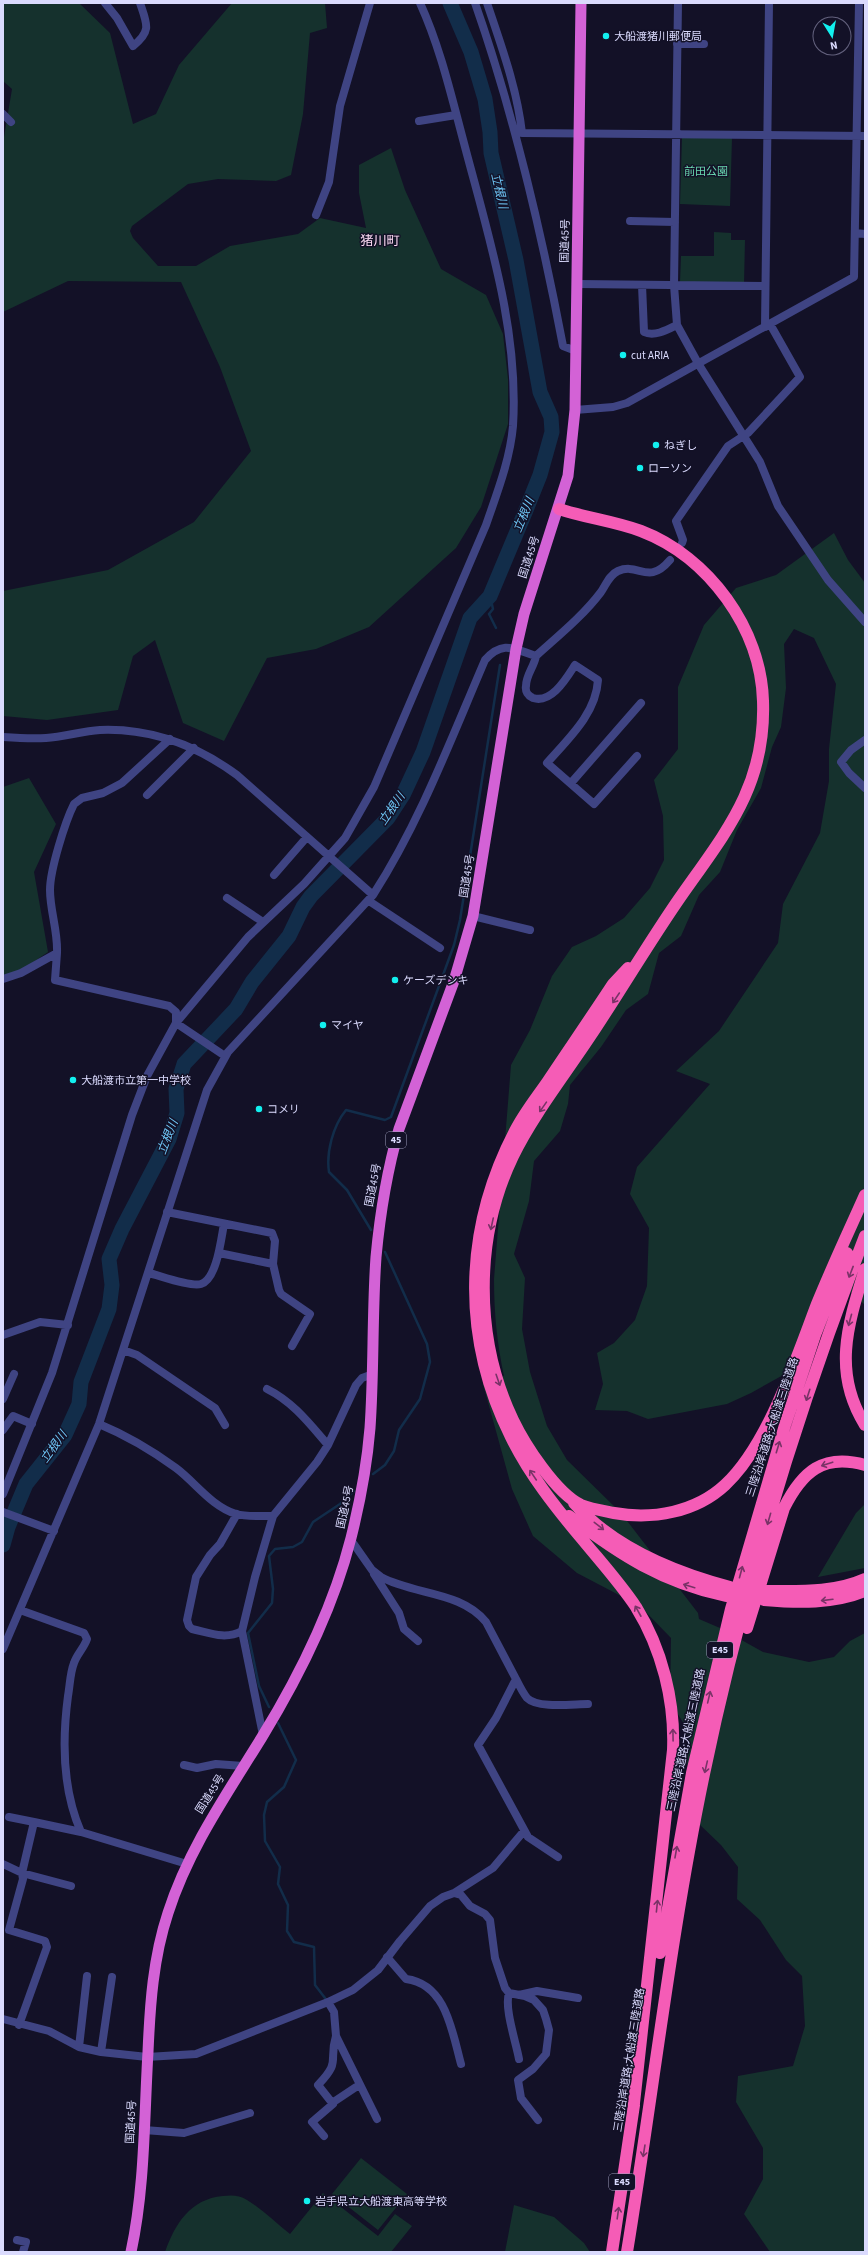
<svg xmlns="http://www.w3.org/2000/svg" width="868" height="2255" font-family="'Source Sans 3','Noto Sans JP',sans-serif">
<style>
.green{fill:#15312d}
.lines{fill:none;stroke-linecap:round;stroke-linejoin:round}
.stream{stroke:#122d4a;stroke-width:2.5}
.river{stroke:#122d4a;stroke-width:15}
.minor{stroke:#3f4483;stroke-width:8}
.trunk{stroke:#d362d6;stroke-width:11}
.motorway{stroke:#f55cb6;stroke-width:12}
.oneway{stroke:#793367}
.poi-dot{fill:#12f0ef;stroke:#131127;stroke-width:1.5}
.labels{text-anchor:middle;dominant-baseline:central;stroke-width:3;stroke-linejoin:round;paint-order:stroke}
.shield{fill:#131127;stroke:#9e9ebd;stroke-width:1}
.shield-label{font-size:10px;font-weight:bold;fill:#dadafd}
.poi-label{font-size:11px;fill:#dadafd;stroke:#131127;text-anchor:start}
.park-label{font-size:11px;fill:#69d9b1;stroke:#131127}
.street-label{font-size:11px;fill:#dadafd;stroke:#131127}
.water-label{font-size:12px;font-style:italic;fill:#6ec6f6;stroke:#131127}
.quarter-label{font-size:13px;fill:#fddbf4;stroke:#131127}
</style>
<rect width="100%" height="100%" fill="#131127"/>
<path class="green" d="M3,3H79L110,33L133,124L156,114L179,65L232,3H325L327,28L310,33L303,114L291,175L276,181L218,179L188,184L132,226L130,231L133,238L158,266H196L230,246L298,234L320,218L366,228L359,193V165L391,148L405,190L441,269L486,295L503,334L508,379V424L481,507L456,548L369,627L316,649L267,658L224,741L183,723L155,640L133,656L118,710L47,720L3,716V591L108,570L194,522L251,451L220,367L181,282L68,281L3,312V143L12,89L3,81Z
M682,137L732,138L730,206L680,204Z
M714,232L731,233V240H745L744,284L680,282L681,256H714Z
M834,533L848,560L865,583V1305L845,1287L832,1321L785,1374L751,1393L727,1404L648,1419L627,1411L595,1410L603,1384L597,1353L614,1343L635,1320L647,1286L649,1228L630,1194L637,1167L710,1084L676,1071L719,1031L778,943L783,904L820,833L829,781V749L836,684L814,638L794,629L784,644L786,688L781,727L772,747L761,788L737,830L720,872L699,895L681,936L659,953L648,994L626,1010L601,1047L570,1085L568,1104L560,1131L534,1161L529,1201L514,1254L525,1278L522,1329L530,1372L547,1426L567,1460L621,1513L698,1613L699,1619L720,1628L763,1652L809,1662L834,1657L850,1641L865,1633V2252H770L744,2214L763,2179V2148L736,2102L738,2076L793,2066L805,2026L802,1976L786,1960L760,1920L737,1899L738,1867L721,1845L698,1823L687,1762L688,1730L670,1702L671,1638L640,1606L577,1573L533,1536L512,1489L483,1384L504,1376C497,1343 494,1313 494,1279L511,1065L530,1030L552,976L572,947L596,936L624,918L650,888L664,860L663,816L654,780L678,749V687L704,625L736,588L776,575Z
M29,778L56,824L34,872L48,952L3,983V787Z
M865,1504V1568L818,1577L856,1513Z
M361,2158L407,2194L378,2230L332,2194Z
M323,2193L378,2236L395,2214L412,2226L391,2252H165C175,2224 190,2199 223,2196C232,2195 239,2195 247,2200C262,2209 276,2223 290,2234Z
M514,2205L554,2217L584,2243L590,2252H505Z"/>
<g class="lines">
<path class="stream" d="M490,596L493,609L489,614L496,628
M371,1230L347,1190L329,1172C326,1152 333,1126 346,1110L385,1120L391,1117L454,945L460,920L500,665
M373,1474L385,1465L394,1451L399,1430L420,1399L430,1362L427,1344L385,1252
M269,1707L259,1686L248,1633L272,1603L273,1589L269,1556L275,1549L293,1547L302,1542L313,1522L340,1504L354,1491
M278,1723L296,1760L284,1787L267,1802L264,1815L265,1841L280,1867L278,1884L288,1905L287,1931L294,1942L314,1947L315,1985L325,1998"/>
<path class="river" d="M3,1545L8,1527L26,1484L65,1435L79,1404L81,1382L109,1309L112,1285L109,1259L122,1229L169,1139L177,1113L176,1089L184,1064L236,1009L252,982L289,936L303,907L311,896L388,818L403,795L423,752L470,618L490,596L526,510L540,475L552,432L551,417L540,392L516,260L491,153L490,132L485,99L471,52L450,3"/>
<path class="minor" d="M105,3L117,18L133,46C152,31 147,24 140,3
M475,3C514,114 541,230 563,346L576,351
M487,3C501,45 517,88 522,133L865,136
M678,3L674,285L677,325L699,365L760,462L778,506L828,580L865,622
M677,44H704
M3,114L11,122
M419,121L456,115
M316,215L329,182L340,106L370,3
M630,221L675,222
M855,233L865,234
M577,284L765,286
M642,285L644,332C654,337 667,330 677,325
M765,327L769,3
M575,410L613,407L627,403L854,277L859,3
M682,543L683,540L676,521L728,446L748,433L800,377L770,324
M536,656C534,667 526,675 526,686C525,691 528,696 533,698C552,704 567,677 575,665L598,680C596,714 568,739 547,763L594,804L637,756
M3,737C17,738 31,739 46,738C64,737 82,731 100,730C151,728 196,745 237,775L373,895
M865,740L851,750L841,762L849,773L865,788
M571,783L641,703
M147,795L194,748
M274,875L307,837
M227,898L263,922
M369,901L440,948
M473,916L530,930
M57,953C58,931 50,911 50,890C50,870 65,822 74,804L82,798L103,793L122,783L170,739
M3,979L21,973L57,953L55,980L169,1006L176,1012V1023
M176,1023L225,1056
M167,1212L272,1233L275,1241L273,1264L279,1290L281,1294L310,1314L292,1346
M219,1253L273,1264
M149,1273C161,1276 191,1287 201,1284C217,1279 221,1239 224,1224
M3,1335L40,1322L68,1325
M123,1350L137,1355L215,1408L225,1425
M267,1389C293,1402 309,1423 328,1445
M3,1399L14,1374
M99,1424C128,1436 150,1449 176,1468C196,1483 211,1506 236,1514C247,1517 261,1516 273,1516
M3,1430L13,1416L32,1424
M3,1494L52,1373L132,1115L147,1076L176,1023L248,937L304,884L345,838L374,787L486,525C497,493 510,460 513,426C519,331 489,238 465,147C452,99 441,49 420,3
M3,1512L54,1531
M237,1514L220,1544L210,1555L196,1577L187,1620L189,1626L192,1629C210,1633 225,1640 242,1631
M351,1540L372,1570L381,1577C414,1595 461,1591 486,1622L516,1679L496,1718L478,1745L528,1837L558,1857
M374,1574L399,1613L404,1629L418,1641
M20,1610L84,1633L87,1639C84,1648 77,1654 74,1663C70,1673 70,1685 68,1696C62,1741 62,1789 81,1832L187,1864
M3,1649L99,1424L207,1090L228,1052L373,895C420,822 451,739 485,660C503,640 514,649 536,656C558,636 583,616 601,592C606,585 609,575 618,571C639,562 648,586 670,560
M516,1679C519,1685 523,1693 527,1698C538,1709 573,1704 588,1704
M263,1735L242,1631L255,1577L273,1516L317,1462L328,1445L356,1385L362,1378L373,1374
M184,1765L197,1768L216,1764L243,1766
M9,1817L34,1822
M3,1864L22,1873L71,1886
M454,1893L493,1868L524,1831
M387,1957L406,1979C446,1984 452,2031 461,2064
M509,1993C504,2008 516,2042 519,2059
M519,1995L537,1991L578,1998
M328,2002L334,2012L336,2036L377,2119
M3,2019L49,2031L79,2047L101,2052L147,2057L196,2054L328,2002L353,1990L378,1970L400,1941L430,1906L443,1897L454,1893L461,1895L470,1906L485,1914L490,1920L495,1958L505,1988L509,1993L525,1996L534,2000L543,2010L546,2019L549,2030L546,2054L533,2069L518,2080L521,2098L538,2120
M19,2025L47,1947L45,1941L9,1930L23,1879L22,1873L34,1822L81,1832
M79,2047L87,1976
M101,2052L112,1977
M332,2103L359,2085
M144,2130L184,2133L250,2113
M324,2136L312,2122L333,2104L318,2085C342,2060 328,2062 336,2036
M17,2240L26,2242L23,2252"/>
<path class="trunk" d="M131,2252C145,2187 144,2119 148,2052C150,2005 153,1958 168,1913C189,1848 227,1794 262,1737C300,1675 333,1609 351,1538C360,1502 367,1465 370,1428C374,1371 372,1314 376,1257C380,1214 387,1171 399,1129L454,981L473,916L516,649L524,614L568,476L575,410L581,3"/>
<path class="motorway" d="M559,509C586,518 614,521 641,531C709,557 761,629 763,701C766,787 725,833 679,899C648,944 621,990 591,1035C566,1073 533,1115 513,1156C474,1237 474,1339 513,1420C525,1445 556,1493 581,1505C591,1509 604,1511 614,1513C653,1520 696,1512 725,1485C768,1445 796,1359 817,1304C832,1267 849,1231 865,1195
M628,968L613,984C592,1016 570,1048 548,1081C537,1097 524,1113 515,1131C464,1229 461,1337 511,1437C529,1474 556,1508 582,1539C600,1561 620,1583 636,1607C662,1649 675,1701 673,1750L633,2112
M865,1269C848,1324 832,1372 865,1425
M574,1503C614,1548 673,1572 730,1587
M569,1516C620,1555 662,1582 726,1596
M766,1591C799,1591 834,1593 865,1579
M764,1600C798,1603 833,1604 865,1591
M747,1628L784,1508C802,1472 823,1453 865,1465
M660,1953L692,1773L731,1609L785,1425L815,1335L847,1253
M612,2252L634,2105
M627,2252C653,2093 671,1932 704,1774C742,1591 798,1410 865,1236"/>
</g>
<defs><path id="oneway-shaft" d="M-6 0H5M1.5-3L5.5 0L1.5 3" fill="none" stroke-width="1.6" stroke-linecap="round" stroke-linejoin="round"/></defs>
<g class="oneway">
<use href="#oneway-shaft" transform="translate(616 998) rotate(124)"/>
<use href="#oneway-shaft" transform="translate(543 1107) rotate(125)"/>
<use href="#oneway-shaft" transform="translate(492 1224) rotate(102)"/>
<use href="#oneway-shaft" transform="translate(851 1272) rotate(111)"/>
<use href="#oneway-shaft" transform="translate(850 1320) rotate(105)"/>
<use href="#oneway-shaft" transform="translate(498 1380) rotate(71)"/>
<use href="#oneway-shaft" transform="translate(808 1395) rotate(108)"/>
<use href="#oneway-shaft" transform="translate(778 1447) rotate(-73)"/>
<use href="#oneway-shaft" transform="translate(827 1464) rotate(162)"/>
<use href="#oneway-shaft" transform="translate(533 1475) rotate(-124)"/>
<use href="#oneway-shaft" transform="translate(769 1519) rotate(106)"/>
<use href="#oneway-shaft" transform="translate(599 1526) rotate(38)"/>
<use href="#oneway-shaft" transform="translate(741 1572) rotate(-75)"/>
<use href="#oneway-shaft" transform="translate(689 1586) rotate(-163)"/>
<use href="#oneway-shaft" transform="translate(827 1600) rotate(173)"/>
<use href="#oneway-shaft" transform="translate(638 1611) rotate(-119)"/>
<use href="#oneway-shaft" transform="translate(709 1697) rotate(-77)"/>
<use href="#oneway-shaft" transform="translate(673 1735) rotate(-91)"/>
<use href="#oneway-shaft" transform="translate(706 1767) rotate(103)"/>
<use href="#oneway-shaft" transform="translate(676 1852) rotate(-80)"/>
<use href="#oneway-shaft" transform="translate(657 1906) rotate(-84)"/>
<use href="#oneway-shaft" transform="translate(644 2151) rotate(99)"/>
<use href="#oneway-shaft" transform="translate(618 2213) rotate(-82)"/>
</g>
<g class="poi-dot">
<circle cx="606" cy="36" r="4"/>
<circle cx="623" cy="355" r="4"/>
<circle cx="656" cy="445" r="4"/>
<circle cx="640" cy="468" r="4"/>
<circle cx="395" cy="980" r="4"/>
<circle cx="323" cy="1025" r="4"/>
<circle cx="73" cy="1080" r="4"/>
<circle cx="259" cy="1109" r="4"/>
<circle cx="307" cy="2201" r="4"/>
</g>
<g class="labels">
<g class="shield">
<rect x="386" y="1132" width="20" height="16" rx="3"/>
<rect x="707" y="1642" width="26" height="16" rx="3"/>
<rect x="609" y="2174" width="26" height="16" rx="3"/>
</g>
<g class="shield-label">
<text x="396" y="1140">45</text>
<text x="720" y="1650">E45</text>
<text x="622" y="2182">E45</text>
</g>
<g class="poi-label">
<text x="614" y="36">大船渡猪川郵便局</text>
<text x="631" y="355">cut ARIA</text>
<text x="664" y="445">ねぎし</text>
<text x="648" y="468">ローソン</text>
<text x="403" y="980">ケーズデンキ</text>
<text x="331" y="1025">マイヤ</text>
<text x="81" y="1080">大船渡市立第一中学校</text>
<text x="267" y="1109">コメリ</text>
<text x="315" y="2201">岩手県立大船渡東高等学校</text>
</g>
<g class="park-label">
<text x="706" y="171">前田公園</text>
</g>
<g class="street-label">
<text transform="translate(565 241) rotate(-89)">国道45号</text>
<text transform="translate(529 557) rotate(-72)">国道45号</text>
<text transform="translate(467 876) rotate(-81)">国道45号</text>
<text transform="translate(373 1185) rotate(-79)">国道45号</text>
<text transform="translate(772 1427) rotate(-72)">三陸沿岸道路;大船渡三陸道路</text>
<text transform="translate(345 1507) rotate(-78)">国道45号</text>
<text transform="translate(686 1740) rotate(-78)">三陸沿岸道路;大船渡三陸道路</text>
<text transform="translate(210 1794) rotate(-58)">国道45号</text>
<text transform="translate(629 2060) rotate(-81)">三陸沿岸道路;大船渡三陸道路</text>
<text transform="translate(131 2122) rotate(-87)">国道45号</text>
</g>
<g class="water-label">
<text transform="translate(499 191) rotate(77)">立根川</text>
<text transform="translate(524 515) rotate(-67)">立根川</text>
<text transform="translate(392 809) rotate(-55)">立根川</text>
<text transform="translate(168 1137) rotate(-69)">立根川</text>
<text transform="translate(54 1447) rotate(-54)">立根川</text>
</g>
<g class="quarter-label">
<text x="380" y="241">猪川町</text>
</g>
</g>
<rect width="868" height="2255" fill="none" stroke="#dadafd" stroke-width="8"/>
<g transform="translate(832 36) rotate(169)"><circle r="19" fill="#131127" stroke="#63617d"/>
<path d="M0-3L7 15L0 10L-7 15Z" fill="#12f0ef"/>
<text y="-6" font-size="11" font-weight="bold" text-anchor="middle" fill="#dadafd">N</text>
</g>
</svg>
